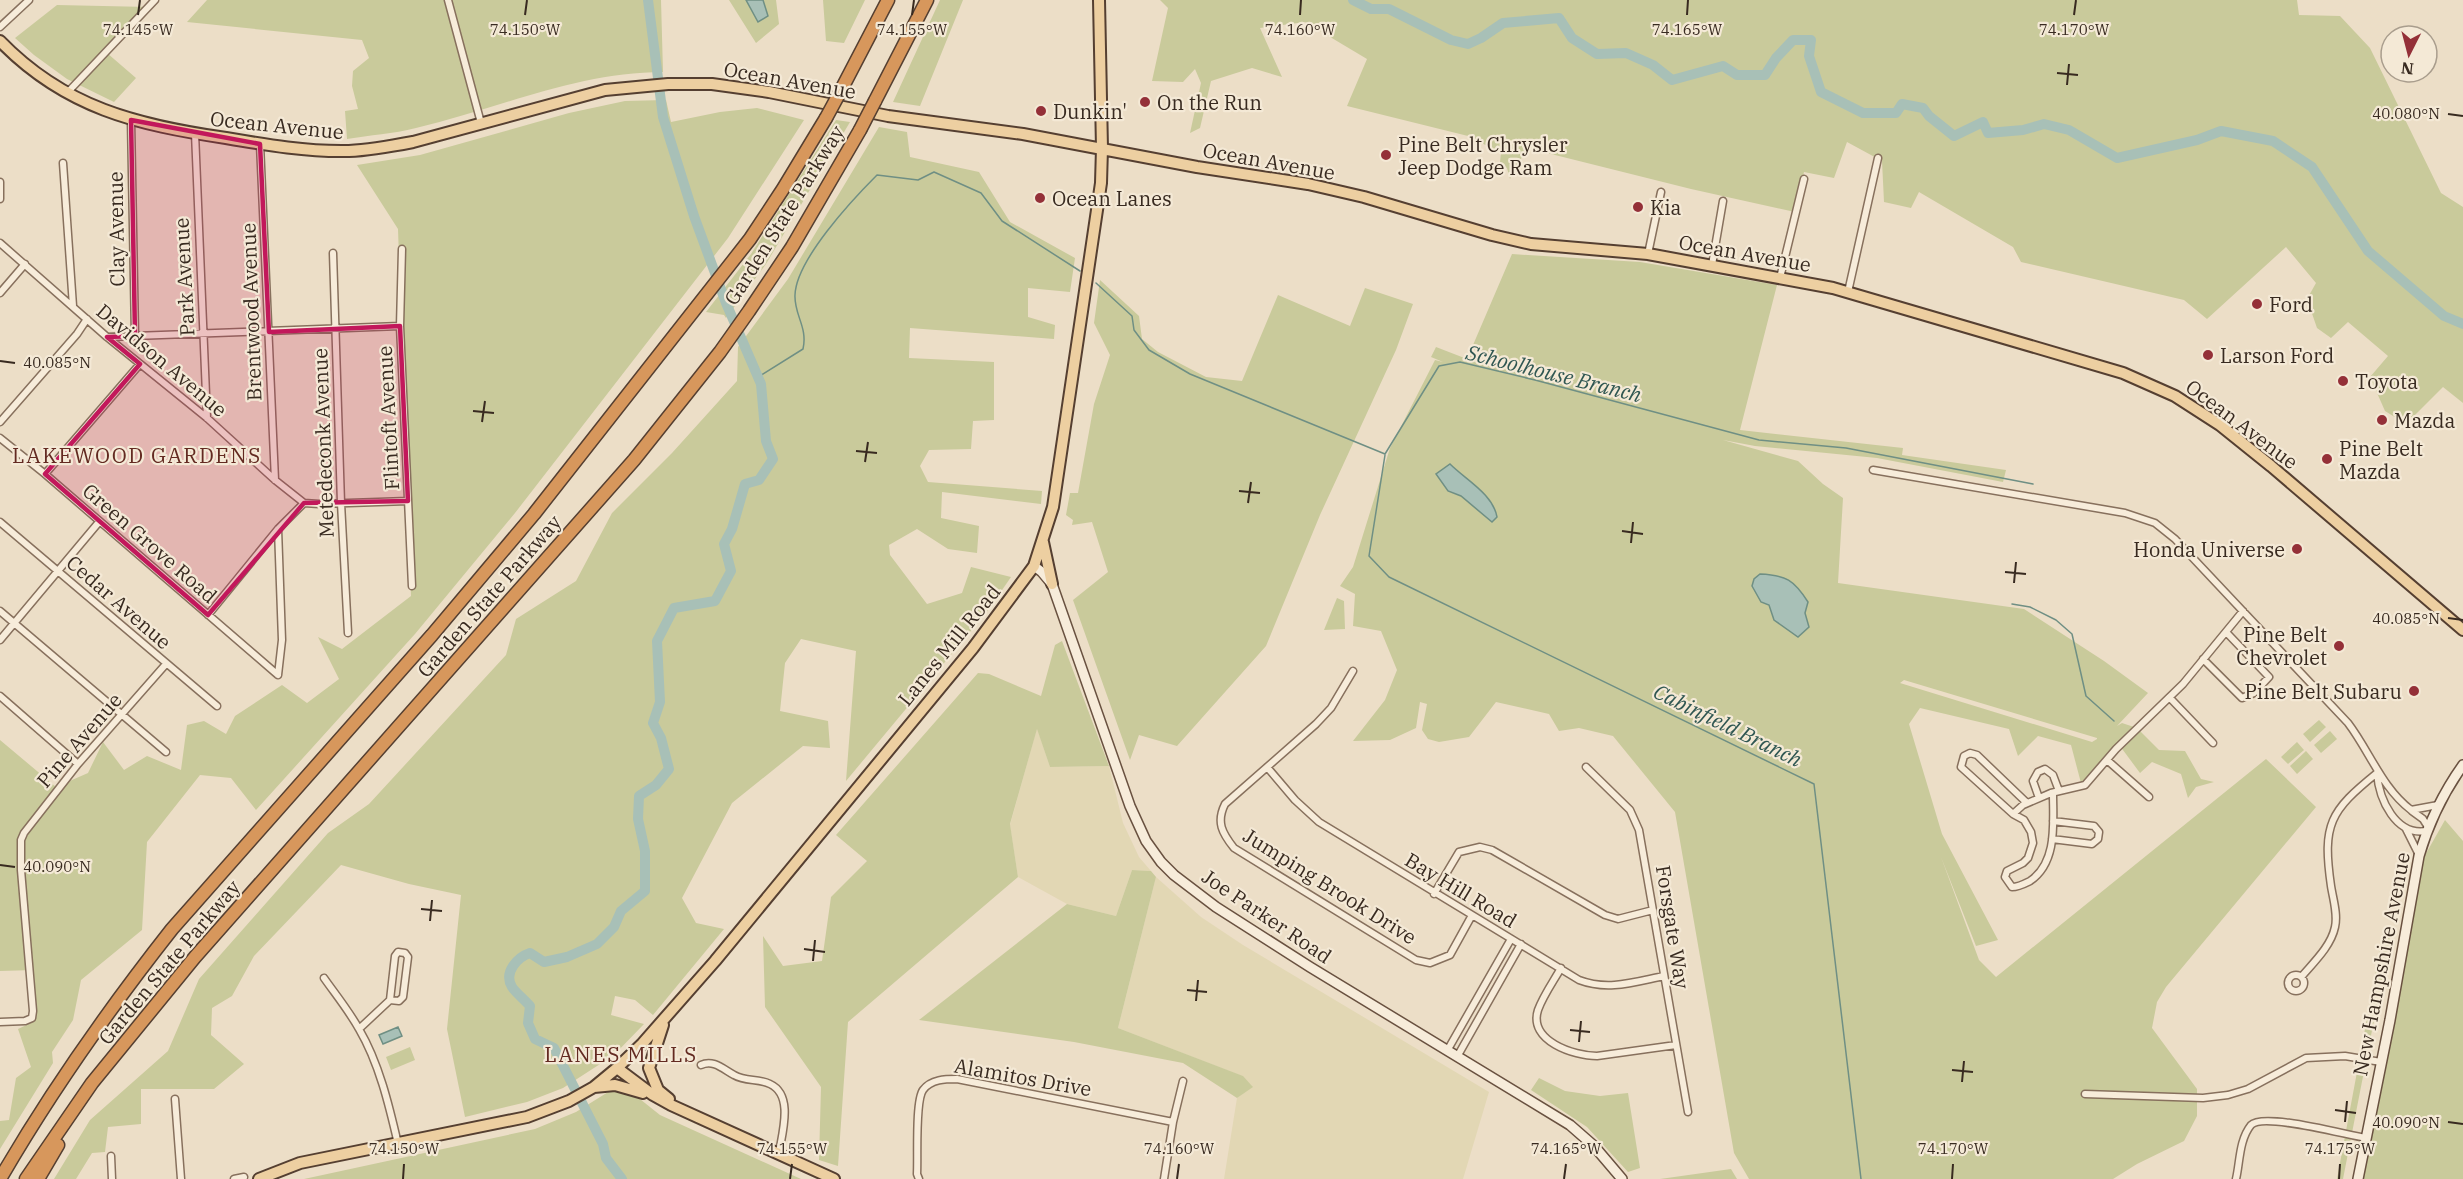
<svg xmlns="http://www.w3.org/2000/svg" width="2463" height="1179" font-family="'IBM Plex Serif',serif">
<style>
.farmland{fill:#e2d7b4}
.green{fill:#c9ca9b;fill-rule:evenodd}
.water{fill:#a8c0b7;stroke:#6f8f84;stroke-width:1.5}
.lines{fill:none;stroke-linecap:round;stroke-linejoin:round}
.stream{stroke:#6f8f84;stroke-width:1.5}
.river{stroke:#a8c0b7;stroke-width:10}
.street-casing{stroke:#87705d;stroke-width:9}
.secondary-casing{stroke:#695140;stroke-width:12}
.primary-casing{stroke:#553f31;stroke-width:14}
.highway-casing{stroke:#553f31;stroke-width:15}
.street{stroke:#f7ecda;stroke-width:6}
.secondary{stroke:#f7ecda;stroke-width:9}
.primary{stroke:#edcfa1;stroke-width:10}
.highway{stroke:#d7975c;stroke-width:12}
.highway-bridge-casing{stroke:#553f31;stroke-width:15;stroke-linecap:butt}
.highway-bridge{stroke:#d7975c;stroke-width:12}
.marked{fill:#c2185b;fill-opacity:0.2;stroke:#c2185b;stroke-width:4.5;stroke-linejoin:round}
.ticks{fill:none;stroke:#382a20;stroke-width:2}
.poi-dot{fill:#943038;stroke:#f4e9d6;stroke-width:2}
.labels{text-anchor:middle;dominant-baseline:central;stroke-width:4.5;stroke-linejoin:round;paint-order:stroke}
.street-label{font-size:20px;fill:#382a20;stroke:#f4e9d6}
.poi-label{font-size:20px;fill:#382a20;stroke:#f4e9d6;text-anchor:start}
.water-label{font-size:21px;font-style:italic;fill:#305752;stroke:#f4e9d6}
.neighbourhood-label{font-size:21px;letter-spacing:1.5px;fill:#632a21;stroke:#f4e9d6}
.ticks-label{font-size:15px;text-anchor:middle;fill:#382a20;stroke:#f4e9d6;stroke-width:4.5;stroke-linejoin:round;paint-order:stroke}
</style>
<rect width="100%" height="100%" fill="#ecdec7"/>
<path class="farmland" d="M1037,728L1050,767L1109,766L1123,823L1139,857L1151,871L1132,870L1116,916L1067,904L1018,877L1010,825Z
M1156,877L1201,917L1243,945L1489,1092L1463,1179H1224L1237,1098L1252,1086L1242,1076L1118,1028Z"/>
<path class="green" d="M207,0H661L663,72C577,72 497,109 416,128C393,134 370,135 347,139L345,111L358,109L352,86L353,71L369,58L362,40L187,22Z
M729,0H746L758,22L768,16L763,0H776L779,24L756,43Z
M823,0H865L844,43L826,41Z
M940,0H963L920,106L893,102Z
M1160,0H2297L2299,15L2340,16L2370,48L2441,193L2463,207V403L2443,387L2406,424L2385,411L2370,377L2388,356L2348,322L2331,338L2317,328L2307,299L2316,283L2286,247L2207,319L2184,300L2021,262L2013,247L1919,192L1911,208L1884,202L1882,161L1847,142L1834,178L1804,172L1795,212L1691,189L1527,148L1510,179L1507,168L1500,162L1501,153L1468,136L1347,106L1367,59L1305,22L1260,28L1282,77L1252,68L1211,81L1200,128L1190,133L1201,83L1195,69L1183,82L1152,81L1168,8Z
M57,5L149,7L107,53L136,78L114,102L67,79L34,55L15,38Z
M666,100L671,122L720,112L757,108L804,120L728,238L515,513L415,634L256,810L231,778L200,775L147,842L142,930L81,980L73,1020L52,1052L53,1063L0,1149V1121L9,1120L16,1078L31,1067L18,1029L35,1021L34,970L0,971V740L56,787L88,773L103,742L124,770L147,756L181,770L187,725L204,721L226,734L235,716L282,685L307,703L339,679L318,637L342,649L411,596L398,229L357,165L420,155L569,113L625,101Z
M836,120L850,122L766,264L726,318L724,315L706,312L751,254Z
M879,127L907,132L910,157L979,172L1010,222L1075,258L1070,292L1028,288V317L1055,325L1054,339L910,328L909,358L994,362V420L973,421L971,449L929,450L920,466L928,482L1042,491L1041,504L942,492L941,518L979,526L977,553L948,549L917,529L889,545L890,555L927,604L962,593L971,567L1011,577L989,609L846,781L856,651L801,639L785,663L780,711L828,721L830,748L803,746L732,803L682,898L696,923L724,929L653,1015L635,1000L615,996L611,1015L644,1024L614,1055L563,1088L527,1102L465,1117L447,1029L461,895L409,884L341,865L254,956L232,996L212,1008L211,1035L244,1064L214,1089H141V1124L108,1127L105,1152L92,1153L76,1179H54L90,1120L168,1051L199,979L328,833L369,804L506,655L516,619L576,581L612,513L672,453L737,381L738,347L788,279Z
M1512,254L1640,262L1777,285L1740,430L1903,448L1902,455L2006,470L2003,482L1877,458L1755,446L1723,440L1798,461L1823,484L1843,498L1838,583L2024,609L2104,661L2148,693L2117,726L2122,723L2137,728L2159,750L2185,751L2201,779L2214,782L2196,787L2188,798L2181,774L2152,762L2140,773L2120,746L2081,783L2071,745L2038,736L2018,756L2009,729L1920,708L1909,724L1942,834L1998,940L1976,946L1941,857L1979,960L1996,977L2266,759L2316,807L2166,987L2157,1002L2152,1028L2197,1089V1116L2184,1141L2137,1164L2113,1179H1749L1734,1153L1675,812L1613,736L1579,728L1559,731L1549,714L1496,702L1469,737L1439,742L1428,739L1422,730L1427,704L1420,702L1416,728L1390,740L1353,741L1385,700L1397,670L1381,631L1353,626L1355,594L1340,586L1353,567L1390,448L1435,360L1443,362L1431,357L1436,347L1467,359ZM1904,680L2097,738V739L2092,742L1900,683Z
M1100,280L1139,316L1142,339L1158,352L1206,377L1242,381L1278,295L1350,326L1365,288L1413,304L1396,350L1320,515L1266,646L1177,746L1139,735L1130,760L1073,600L1108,572L1092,522L1072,525L1073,520L1066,515L1070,493H1078L1094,404L1110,355L1094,323Z
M1337,598L1344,601L1345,629L1324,630Z
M1062,641L1109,766L1050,767L1037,729L1010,824L1018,877L848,1022L838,1166L819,1160L821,1087L765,1007L763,936L783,966L822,961L831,897L867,861L836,835L978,673L989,674L1041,696L1055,645Z
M2319,720L2326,727L2310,742L2303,734Z
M2330,731L2337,739L2321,753L2314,745Z
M2297,742L2304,750L2288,764L2281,757Z
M2306,751L2313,759L2297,774L2290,766Z
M2445,820L2463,841V1179H2358L2424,857Z
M1132,870L1151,871L1156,877L1118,1028L1243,1076L1253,1087L1237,1098L1183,1063L1074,1042L919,1020L1067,904L1116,916Z
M2383,933H2391L2343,1179H2337Z
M410,1047L415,1060L391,1070L386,1057Z
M1539,1078L1565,1091L1600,1096L1628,1093L1640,1168L1628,1172L1587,1127L1531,1090Z
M621,1084L660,1115L801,1179H304L535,1129L576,1112Z
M1731,1169L1737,1179H1660Z"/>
<path class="water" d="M746,0H763L768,16L758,22Z
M1450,464C1466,480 1493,494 1497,517L1492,522L1461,496L1448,491L1436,474Z
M1760,574C1786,575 1794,580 1808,602L1805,613L1809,627L1798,637L1774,620L1769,605L1761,602L1752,586L1754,579Z
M398,1027L402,1036L383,1044L379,1035Z"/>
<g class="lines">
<path class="stream" d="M1096,283L1132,316L1134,330L1149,350L1190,374L1385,454L1439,366L1460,362L1535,380L1759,440L1846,448L2033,484
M758,377L803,349C808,327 794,315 795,295C796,260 852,200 877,175L918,180L934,172L981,193L1002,221L1080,271
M1385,455L1369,556L1389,577L1814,784L1861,1179
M2012,604L2030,607L2056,620L2072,634L2086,696L2114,721"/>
<path class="river" d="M1353,0L1371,9H1389L1451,40L1468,44L1481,38L1503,23L1559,18L1572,38L1597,54L1626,53L1653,65L1672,80L1723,66L1737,75H1765L1776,58L1793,40H1811L1809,56L1821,92L1863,113H1896L1902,104L1923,108L1929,116L1954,136L1983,122L1988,133L2023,130L2044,124L2069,130L2117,158L2197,140L2221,131L2273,141L2312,167L2368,251L2444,316L2463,324
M622,1179L606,1158L603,1144L554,1048L535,1039L528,1023L530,1006C525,1000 515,992 512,987C503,972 518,957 530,953L544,962L567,957L597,944L614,927L621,911L645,891V851L638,819L639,796L656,785L669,769L661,738L653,723L660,702L657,641L674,608L715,601L731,571L724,544L732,529L745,484L759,480L773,459L766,441L761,384L726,303L694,216L663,117L648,0"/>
<defs>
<path id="street" d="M448,0L481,123
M0,27L29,0
M67,93L155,0
M131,120L135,336
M195,133L207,418
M260,144L275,480
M63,163L73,306
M0,182V199
M0,243L107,337L207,418L275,480L304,503
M402,249L400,326L412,586
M333,253L341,503L348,633
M1648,254L1661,192
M1712,265L1723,201
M1780,278L1804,179
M1848,292L1878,158
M0,293L25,264
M107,337L400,326
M0,422L77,334L87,319
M0,438L45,474L278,675
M1873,470L2125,513L2155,523L2175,539L2348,723C2370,752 2382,788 2411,810L2438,805
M45,474L140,364
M0,522L217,706
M278,529L282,640L278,675
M0,611L166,752
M208,615L278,529L304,503L319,504L408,501
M0,640L99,522
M2203,659L2242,698L2254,693L2269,677L2226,632
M1353,671L1331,708L1316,724L1225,804C1216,822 1222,833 1234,848L1416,960L1430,963L1450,955L1471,917
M0,696L78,764
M2170,698L2213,743
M2107,760L2149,797
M1267,767L1295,800L1319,822L1579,980C1608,991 1634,982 1664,976
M1586,767L1630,810L1639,830L1688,1112
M2377,773C2379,800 2396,836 2426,831
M2039,798L2033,781L2038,772L2045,769L2053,775L2059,791
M2027,803L1977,755L1970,753L1964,756L1961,767L2013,814L2024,820L2031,832L2033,843L2028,858L2023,863L2007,871L2005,877L2012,887C2019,887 2024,884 2030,881C2058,862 2053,822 2053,793
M2412,811L2423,819L2428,827
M2013,814L2023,805L2051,793L2085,785L2116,749L2183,684L2243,611
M2406,829L2419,855
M2052,839L2092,844L2098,839L2099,832L2094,826L2053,821
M1434,894L1459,852L1480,847L1492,850L1605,915L1618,919L1653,910
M1561,968C1553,982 1543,996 1538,1010C1528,1041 1574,1056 1597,1056L1676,1045
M2288 983a8 8 0 1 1 16 0a8 8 0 1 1-16 0Z
M2302,976C2314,962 2331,946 2335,927C2338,914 2333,899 2331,886C2322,824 2330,811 2377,773
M324,978C336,995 349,1011 359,1029C379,1063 389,1105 398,1144
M0,1022L25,1021L32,1018L33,1011L21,870V840L24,833L78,764L166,664
M359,1029L390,1000L395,956L398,952L405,953L408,957L403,997L399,1001L390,1000
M1447,1051L1511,939
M1457,1057L1521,944
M701,1065C713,1059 723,1069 734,1075C746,1082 758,1078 770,1084C794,1095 782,1133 779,1153
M2085,1094L2203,1098L2228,1095L2248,1089L2306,1058L2345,1056L2381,1062
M175,1099L181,1179
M111,1156L112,1179
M234,1179L244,1177
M919,1179L917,1174C918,1157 915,1101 923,1090C931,1079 946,1079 957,1079L1173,1122
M1164,1179L1173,1122L1183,1081
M2236,1179C2240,1162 2239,1140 2251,1125C2263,1112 2346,1135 2366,1138"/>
<path id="secondary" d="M1034,566L1042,572L1052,584L1130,806L1146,841L1161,862L1174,875L1216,907L1310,967L1570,1125L1594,1146L1622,1179
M2358,1179L2390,1020L2419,856C2429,822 2443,793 2463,765"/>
<path id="primary" d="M0,41C65,108 137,125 226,138C267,145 308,152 349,151C370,150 392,146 413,142L605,90L668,84H712L769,92L888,116L1023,134L1197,167L1308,184L1364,197L1492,235L1531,244L1648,254L1833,288L2123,373L2175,396L2220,425L2271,466L2463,630
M1043,542L1052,584
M663,1025L649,1068L658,1090L669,1099
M617,1068L653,1095L671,1105L834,1179
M594,1087L615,1085L643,1093
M259,1179L300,1163L527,1117L569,1101L594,1087L617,1068L642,1044L715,961L973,648L1034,566L1053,507L1101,183L1102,148L1099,0"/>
<path id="highway" d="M839,94L888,0
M875,101L927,0
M0,1179C51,1091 109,1009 172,929L432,635L534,514L750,239L783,189L826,118
M26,1179L92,1083L195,957L634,460L720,352L749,311L792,247L860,130
M38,1179L58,1145"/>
</defs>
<use href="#street" class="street-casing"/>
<use href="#secondary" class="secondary-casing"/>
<use href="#primary" class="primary-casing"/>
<use href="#highway" class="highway-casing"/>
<use href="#street" class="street"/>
<use href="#secondary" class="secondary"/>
<use href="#primary" class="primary"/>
<use href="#highway" class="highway"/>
<defs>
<path id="highway-bridge" d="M826,118L839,94
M860,130L875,101"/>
</defs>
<use href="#highway-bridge" class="highway-bridge-casing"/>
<use href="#highway-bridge" class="highway-bridge"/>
</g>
<path class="marked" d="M131,120L260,144L269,332L400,326L408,501L304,503L208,615L45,474L140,364L107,337L135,336Z"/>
<path class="ticks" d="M138,15L140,0M525,15L527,0M912,15L914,0M1300,15L1301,0M1687,15L1688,0M2074,15L2076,0M2057,73L2078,75M2067,85L2069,64M2448,114L2463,116M0,361L15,363M473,411L494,413M482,422L485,401M856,451L877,453M865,462L868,442M1239,491L1260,493M1248,503L1251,482M1622,531L1643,534M1631,543L1633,522M2005,572L2026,574M2014,583L2016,562M2448,618L2463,620M0,865L15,867M421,909L442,911M430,921L432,900M804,949L825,952M813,961L815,940M1187,990L1207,992M1196,1001L1198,980M1570,1030L1590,1032M1579,1042L1581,1021M1952,1070L1973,1072M1962,1082L1964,1061M2335,1110L2356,1113M2345,1122L2347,1101M2448,1122L2463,1124M403,1179L404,1164M790,1179L792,1164M1177,1179L1179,1164M1564,1179L1566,1164M1952,1179L1953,1164M2339,1179L2340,1164"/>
<g class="poi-dot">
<circle cx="1145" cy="102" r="6"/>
<circle cx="1041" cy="111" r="6"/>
<circle cx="1386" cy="155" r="6"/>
<circle cx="1040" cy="198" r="6"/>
<circle cx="1638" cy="207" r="6"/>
<circle cx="2257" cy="304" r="6"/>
<circle cx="2208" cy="355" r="6"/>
<circle cx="2343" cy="381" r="6"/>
<circle cx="2382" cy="420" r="6"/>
<circle cx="2327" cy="459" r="6"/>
<circle cx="2297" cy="549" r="6"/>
<circle cx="2339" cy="646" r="6"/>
<circle cx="2414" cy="691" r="6"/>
</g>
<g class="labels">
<g class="street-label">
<text transform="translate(790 80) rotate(10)">Ocean Avenue</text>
<text transform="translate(277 125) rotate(6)">Ocean Avenue</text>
<text transform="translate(1269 161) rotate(10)">Ocean Avenue</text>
<text transform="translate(784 215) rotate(-58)">Garden State Parkway</text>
<text transform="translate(116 229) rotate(-91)">Clay Avenue</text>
<text transform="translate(1745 253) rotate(10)">Ocean Avenue</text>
<text transform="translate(184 277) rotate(-93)">Park Avenue</text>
<text transform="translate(251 312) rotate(-92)">Brentwood Avenue</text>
<text transform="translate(162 360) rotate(40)">Davidson Avenue</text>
<text transform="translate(388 418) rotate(-93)">Flintoft Avenue</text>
<text transform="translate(2242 424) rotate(37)">Ocean Avenue</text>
<text transform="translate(323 443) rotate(-92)">Metedeconk Avenue</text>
<text transform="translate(150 543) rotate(41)">Green Grove Road</text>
<text transform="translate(489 596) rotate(-49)">Garden State Parkway</text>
<text transform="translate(119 602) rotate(41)">Cedar Avenue</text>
<text transform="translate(949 645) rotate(-51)">Lanes Mill Road</text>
<text transform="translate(79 740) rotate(-49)">Pine Avenue</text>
<text transform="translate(1330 886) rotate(32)">Jumping Brook Drive</text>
<text transform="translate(1461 890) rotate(31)">Bay Hill Road</text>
<text transform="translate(1267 916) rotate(34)">Joe Parker Road</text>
<text transform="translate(1673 927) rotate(81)">Forsgate Way</text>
<text transform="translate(169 962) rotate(-50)">Garden State Parkway</text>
<text transform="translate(2381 964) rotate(-79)">New Hampshire Avenue</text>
<text transform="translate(1023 1077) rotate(10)">Alamitos Drive</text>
</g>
<g class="poi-label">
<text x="1157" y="102">On the Run</text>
<text x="1053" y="111">Dunkin'</text>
<text x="1398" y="144">Pine Belt Chrysler<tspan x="1398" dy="23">Jeep Dodge Ram</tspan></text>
<text x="1052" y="198">Ocean Lanes</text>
<text x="1650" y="207">Kia</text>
<text x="2269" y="304">Ford</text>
<text x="2220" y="355">Larson Ford</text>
<text x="2355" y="381">Toyota</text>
<text x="2394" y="420">Mazda</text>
<text x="2339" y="448">Pine Belt<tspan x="2339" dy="23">Mazda</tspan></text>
<text x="2285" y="549" text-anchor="end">Honda Universe</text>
<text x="2327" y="634" text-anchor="end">Pine Belt<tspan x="2327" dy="23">Chevrolet</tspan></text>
<text x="2402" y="691" text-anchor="end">Pine Belt Subaru</text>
</g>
<g class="water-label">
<text transform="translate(1554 373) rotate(14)">Schoolhouse Branch</text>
<text transform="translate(1728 725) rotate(26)">Cabinfield Branch</text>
</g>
<g class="neighbourhood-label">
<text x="137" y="455">LAKEWOOD GARDENS</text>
<text x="621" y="1054">LANES MILLS</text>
</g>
</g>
<g class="ticks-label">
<text x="138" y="35">74.145°W</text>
<text x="525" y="35">74.150°W</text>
<text x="912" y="35">74.155°W</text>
<text x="1300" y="35">74.160°W</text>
<text x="1687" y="35">74.165°W</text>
<text x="2074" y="35">74.170°W</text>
<text x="2406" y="119">40.080°N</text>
<text x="57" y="368">40.085°N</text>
<text x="2406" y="624">40.085°N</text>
<text x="57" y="872">40.090°N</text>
<text x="2406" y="1128">40.090°N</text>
<text x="404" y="1154">74.150°W</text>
<text x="792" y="1154">74.155°W</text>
<text x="1179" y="1154">74.160°W</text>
<text x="1566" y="1154">74.165°W</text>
<text x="1953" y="1154">74.170°W</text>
<text x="2340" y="1154">74.175°W</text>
</g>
<g transform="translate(2409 54) rotate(186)"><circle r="28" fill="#f4e9d6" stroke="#a99d8d" stroke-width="1.5"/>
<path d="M0-4.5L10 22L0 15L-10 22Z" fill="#943038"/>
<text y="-9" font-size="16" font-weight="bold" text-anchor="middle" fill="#382a20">N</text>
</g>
</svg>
